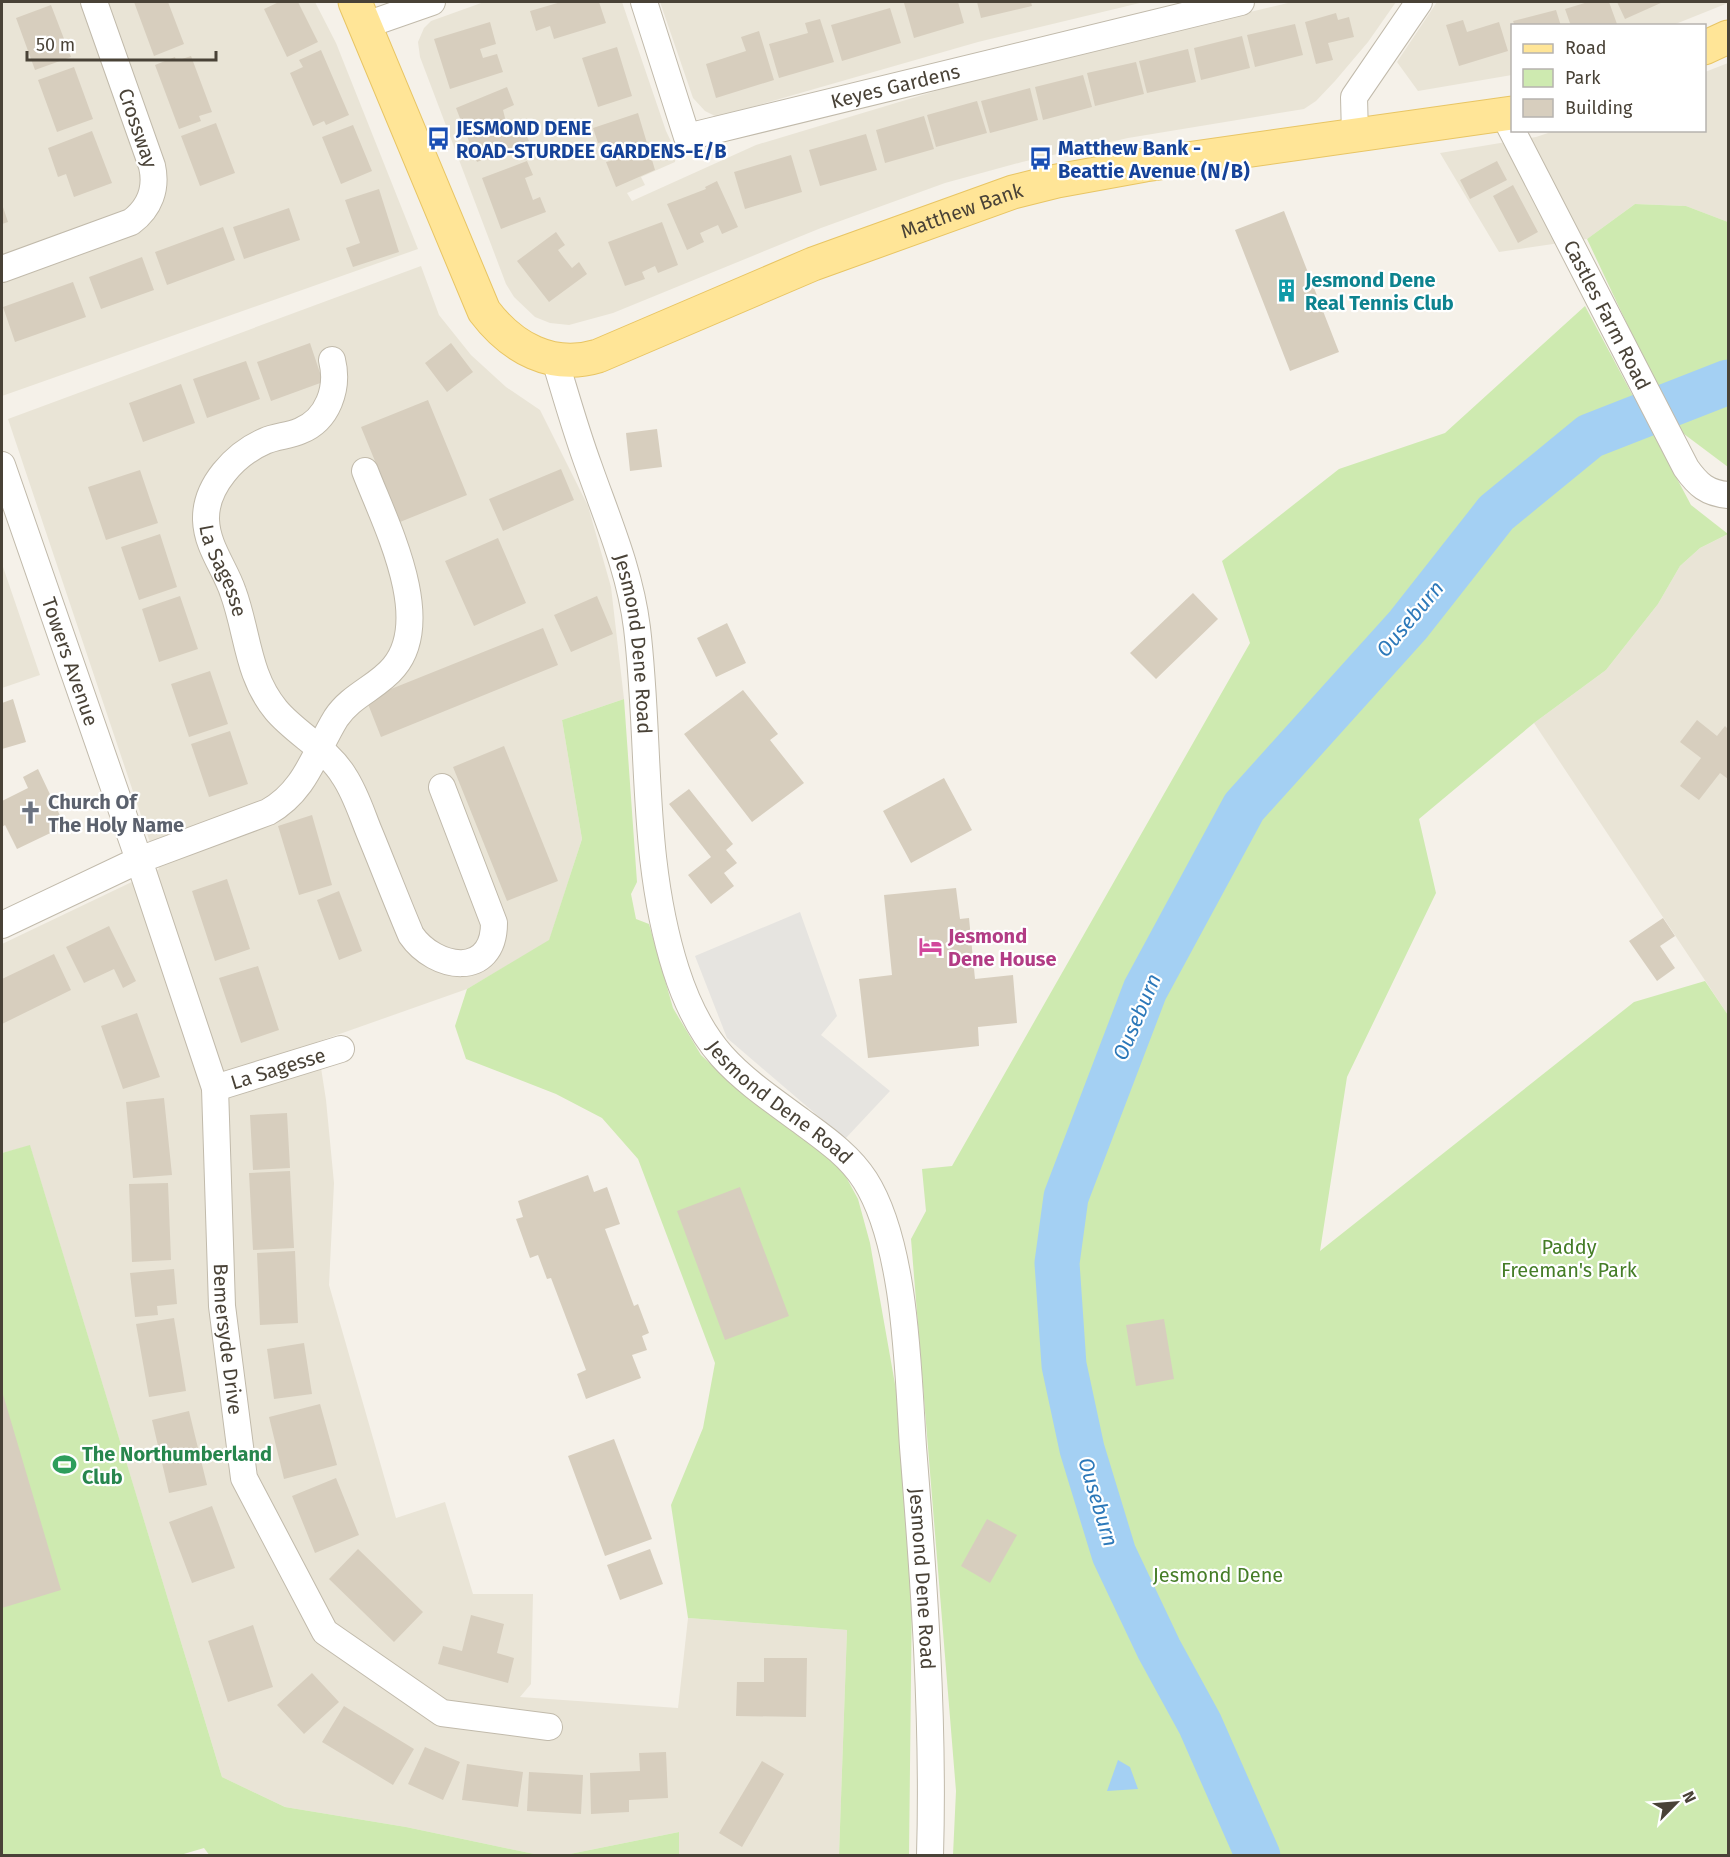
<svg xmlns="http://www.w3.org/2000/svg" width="1730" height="1857" font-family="'Fira Sans',sans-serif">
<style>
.residential{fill:#e9e4d6}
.green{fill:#ceeab0}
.parking{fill:#e6e4e0}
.water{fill:#a4d0f3}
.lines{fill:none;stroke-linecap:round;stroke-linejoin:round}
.river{stroke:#a4d0f3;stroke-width:45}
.building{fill:#d7cebe}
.minor-casing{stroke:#c1baab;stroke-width:28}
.major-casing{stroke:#e8c564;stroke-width:35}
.minor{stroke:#fff;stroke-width:26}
.major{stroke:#ffe597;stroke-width:33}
.labels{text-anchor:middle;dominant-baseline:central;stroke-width:4.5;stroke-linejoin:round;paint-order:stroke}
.street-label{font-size:20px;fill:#494237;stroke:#fff}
.transit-label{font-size:20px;font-weight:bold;fill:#164399;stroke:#fff;text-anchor:start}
.culture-label{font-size:20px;font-weight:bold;fill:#0d838f;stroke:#fff;text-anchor:start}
.worship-label{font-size:20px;font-weight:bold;fill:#5b616d;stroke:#fff;text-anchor:start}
.hotel-label{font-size:20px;font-weight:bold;fill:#b23c85;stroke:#fff;text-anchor:start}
.park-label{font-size:20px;fill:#457d27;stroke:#fff}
.leisure-label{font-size:20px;font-weight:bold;fill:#27864d;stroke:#fff;text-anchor:start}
.water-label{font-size:21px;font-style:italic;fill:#2c78b9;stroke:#fff}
</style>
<rect width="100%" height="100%" fill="#f5f1e9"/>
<path class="residential" d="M2,2H315L336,43L418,249L2,396Z
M484,2H622L666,131L676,152L675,162L641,177L645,185L627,193L632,201L756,145L999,72L1292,2H1396L1368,42L1335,81L1316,101L1304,109L1128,138L1022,162L945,183L821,228L613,313L569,325L550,323L535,317L514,297L506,284L420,57L418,42L424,28L431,21Z
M660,2H1144L978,42L717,117L705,111L693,98Z
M1437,2H1728V3L1673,25L1512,26V75L1418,91L1397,62Z
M1728,63V222L1686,206L1635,204L1587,239L1499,252L1440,153L1536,137L1554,131L1704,130L1705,72Z
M421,266L439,315L471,355L506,387L540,410L588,506L611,587L624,699L562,720L582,839L549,941L467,989L317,1042L326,1100L334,1183L329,1285L396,1518L445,1502L473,1594H533L531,1684L520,1697L678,1708L688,1618L847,1630L839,1855H679V1832L565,1855H539L406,1827L285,1807L222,1777L30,1146L2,1153V944L159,869L8,419Z
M1728,534V1015L1534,723L1606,670L1658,604L1680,566L1700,548Z
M2,564L40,675L2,688Z"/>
<path class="green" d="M1635,204L1686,206L1728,222V467L1676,428L1587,239Z
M1585,306L1691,505L1728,534L1700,548L1680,566L1658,604L1606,670L1534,723L1419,819L1436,893L1347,1077L1320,1251L1634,1002L1705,981L1728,1015V1855H953L956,1791L911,1239L926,1211L922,1169L952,1166L1250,643L1222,561L1339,469L1445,433Z
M624,699L637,882L631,894L636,919L649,924L673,1008L701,1055L738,1090L826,1155L845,1175L858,1199L870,1243L901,1418L912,1591L909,1855H839L847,1630L688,1618L671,1505L703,1428L715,1363L638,1159L602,1118L556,1094L466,1059L455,1026L467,989L549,940L582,839L562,720Z
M30,1145L222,1777L285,1807L406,1827L539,1855L210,1856L204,1848L177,1856H2V1153Z
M679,1832V1855H565Z"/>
<path class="parking" d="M800,912L837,1016L821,1035L890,1091L845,1139L727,1038L695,956Z"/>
<path class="water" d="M1118,1760L1130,1767L1138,1789L1107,1791Z"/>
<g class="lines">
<path class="river" d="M1258,1856L1200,1724L1159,1649L1114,1554L1082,1449L1064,1365L1057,1263L1066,1197L1145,990L1244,807L1408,625L1496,513L1590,436L1728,382"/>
</g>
<path class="building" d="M134,2H168L184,44L154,56Z
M279,2H298L318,42L287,57L264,9Z
M561,2H599L606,23L554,39L550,26L536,31L530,11Z
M910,2H958L964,23L914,38L904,3Z
M977,2H1031L1032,6L981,18Z
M1588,2H1609L1617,24L1571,26L1565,9Z
M1617,2H1663L1625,19Z
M51,5L71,57L35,70L16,18Z
M890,8L901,43L842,61L831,25Z
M1556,10L1561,26H1515L1513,21Z
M1336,13L1338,20L1349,17L1354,37L1328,43L1333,60L1316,64L1305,22Z
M820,19L834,62L779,78L769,44L808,33L805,23Z
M1463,20L1467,32L1499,22L1508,51L1459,66L1446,25Z
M490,22L496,44L480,49L483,58L497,54L503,72L450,89L434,39Z
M1295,24L1303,55L1255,67L1247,35Z
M759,31L774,80L716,98L706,64L746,51L741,37Z
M1242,36L1250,68L1201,80L1194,48Z
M617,47L632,96L598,107L582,58Z
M1188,49L1196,82L1147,93L1139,61Z
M321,50L349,115L326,125L324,121L313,126L290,73L303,67L299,60Z
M191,56L212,112L199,116L201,121L179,129L155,65L175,57L176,61Z
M1136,62L1144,94L1095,106L1087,73Z
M74,67L93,119L57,132L38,80Z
M1083,75L1092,107L1043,120L1035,87Z
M507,87L514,105L503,110L505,118L509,127L521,122L529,141L477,162L456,108Z
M1030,88L1038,120L990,133L981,101Z
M977,101L987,133L936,147L927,115Z
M638,113L655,170L616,187L606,162L614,160L607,141L598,143L593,128Z
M924,116L934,149L885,163L876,130Z
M216,123L235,173L200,186L181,136Z
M353,125L372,171L341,184L322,137Z
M92,131L112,183L74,197L66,174L58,177L48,148Z
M866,134L877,170L820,186L809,150Z
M791,155L802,192L745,209L734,172Z
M527,161L533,175L525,178L533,200L540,197L546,212L501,229L482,178Z
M1497,161L1507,180L1470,199L1460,180Z
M717,181L738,227L722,234L718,225L700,233L704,242L687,250L667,204L706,189L705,187Z
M1513,185L1538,232L1518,243L1493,196Z
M379,189L399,252L353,267L346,248L360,243L345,200Z
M2,204L8,222L2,224Z
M289,208L300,240L244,259L233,227Z
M1284,211L1339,352L1290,371L1235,230Z
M662,222L678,265L658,273L655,266L642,272L645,279L625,286L608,242Z
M223,227L235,260L167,285L155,252Z
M556,232L565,245L558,250L564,258L572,268L579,262L587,274L549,302L517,261Z
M142,257L154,290L101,309L89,277Z
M73,282L86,317L15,342L3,307Z
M310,343L323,382L271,401L257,362Z
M451,343L473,372L447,392L425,363Z
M246,361L260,399L207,418L193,379Z
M181,384L195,423L143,442L129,403Z
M428,400L467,495L400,522L361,427Z
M657,429L662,467L630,471L626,433Z
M561,469L574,500L503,531L489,499Z
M140,470L158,523L106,540L88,487Z
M160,534L177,587L139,600L121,547Z
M498,538L526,603L474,626L445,561Z
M1193,593L1218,619L1156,679L1130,653Z
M180,596L198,649L159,662L142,609Z
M597,596L613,634L571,652L554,615Z
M727,623L746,663L716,677L697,638Z
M543,628L558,665L381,737L366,699Z
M210,671L228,724L189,737L171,684Z
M743,690L778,734L770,740L804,783L752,822L684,734Z
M13,699L26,742L2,749V703Z
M1697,720L1717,736L1725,726L1728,729V779L1720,773L1699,800L1680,786L1701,758L1680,742Z
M230,731L248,784L209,797L191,744Z
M504,746L558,881L507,901L453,767Z
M38,769L65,826L17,849L5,825L2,827V801L28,788L23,777Z
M944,778L972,830L911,863L883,811Z
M689,789L733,844L726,850L737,863L724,873L734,886L711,904L688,875L711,857L669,804Z
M312,815L332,885L299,895L278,826Z
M227,879L250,949L215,961L192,891Z
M956,888L960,919L969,918L975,979L1013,975L1017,1023L978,1027L979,1046L868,1058L859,979L892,975L884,895Z
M339,891L362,951L339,960L317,900Z
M1663,918L1675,936L1660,946L1675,968L1657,981L1629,941Z
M109,926L136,981L123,988L114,969L84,983L66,947Z
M54,954L71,990L2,1024V979Z
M258,966L279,1030L241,1043L219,978Z
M137,1013L160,1077L123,1089L101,1026Z
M164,1098L172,1175L133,1178L126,1102Z
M287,1113L290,1168L253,1170L250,1115Z
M290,1171L294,1248L253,1250L249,1173Z
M588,1175L594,1192L607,1187L620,1224L605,1229L634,1306L638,1304L649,1333L642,1336L647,1350L632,1355L641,1378L586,1399L577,1374L586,1370L551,1278L547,1279L538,1255L530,1258L516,1219L523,1217L518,1201Z
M168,1183L171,1260L132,1262L129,1184Z
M740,1187L789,1316L725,1340L677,1211Z
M295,1251L298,1323L260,1325L257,1253Z
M174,1269L177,1304L157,1306L158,1315L135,1317L130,1273Z
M174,1318L186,1391L149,1397L136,1324Z
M1164,1319L1174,1379L1136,1386L1126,1325Z
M304,1343L312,1394L274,1399L267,1349Z
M2,1391L61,1590L2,1608Z
M320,1404L337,1465L284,1479L269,1417Z
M189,1411L207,1485L169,1493L152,1420Z
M614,1439L652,1539L605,1556L568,1456Z
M336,1478L359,1535L315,1553L292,1496Z
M212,1506L235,1568L192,1583L169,1522Z
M987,1519L1017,1535L990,1583L961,1566Z
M358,1549L423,1612L394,1642L329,1579Z
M650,1549L663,1584L620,1600L607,1565Z
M471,1615L504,1624L497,1653L514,1658L508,1683L438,1664L443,1646L462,1651Z
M253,1625L273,1687L228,1702L208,1641Z
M764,1658H807L806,1717L736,1716L737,1682H764Z
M312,1673L339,1702L304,1734L277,1705Z
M344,1706L414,1749L393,1785L322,1742Z
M425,1747L460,1762L443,1800L408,1784Z
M666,1752L668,1798L629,1800V1812L591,1814L590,1773L640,1771L639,1753Z
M762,1761L784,1774L742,1847L719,1833Z
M467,1764L523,1772L518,1807L462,1800Z
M529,1772L583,1775L581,1814L527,1811Z"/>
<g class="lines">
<defs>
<g id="minor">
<path id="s1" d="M644,2L687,137L1241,2"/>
<path d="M366,25L432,2"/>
<path id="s2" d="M1504,115L1686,468C1698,485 1707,493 1728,495"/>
<path d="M1355,135L1354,97L1419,2"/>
<path d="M2,269L131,222C150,208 157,188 152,166L94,2"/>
<path id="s3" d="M332,360C339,388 328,420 300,431C289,436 276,436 265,441C235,454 205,486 206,520C207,547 225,568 233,592C248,633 247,675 276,710C296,734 328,749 344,776C356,794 362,815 370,834C384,868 397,902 411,935C435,970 494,979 494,923L442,787"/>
<path id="s4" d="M555,360C566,396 576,432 589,467C608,521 630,571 637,628C651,744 640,857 676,970C702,1051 735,1073 801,1121C824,1138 849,1155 865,1180C906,1244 908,1371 913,1447C924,1582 934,1719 930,1856"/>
<path id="s5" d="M2,465L139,860L215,1088L222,1306L244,1478L325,1632L442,1713L549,1727"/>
<path d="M2,925L139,860L268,812C306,791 315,752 336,718C351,695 378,687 394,667C435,618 384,521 365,471"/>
<path id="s6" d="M215,1088L341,1049"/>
</g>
<g id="major">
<path id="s7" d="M355,2L484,311C512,348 552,370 598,356L813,264L1013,192L1057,181L1145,165L1512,113"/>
<path d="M1704,48L1728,37"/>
</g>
</defs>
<use href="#minor" class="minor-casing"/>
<use href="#major" class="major-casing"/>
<use href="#minor" class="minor"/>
<use href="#major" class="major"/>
</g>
<defs>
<symbol id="bus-bare" viewBox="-9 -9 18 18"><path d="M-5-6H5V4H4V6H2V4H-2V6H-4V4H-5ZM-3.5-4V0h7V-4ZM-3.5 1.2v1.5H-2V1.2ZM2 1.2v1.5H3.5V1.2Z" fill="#1a4fb4" stroke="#fff" stroke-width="2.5" paint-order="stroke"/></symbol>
<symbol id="building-bare" viewBox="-9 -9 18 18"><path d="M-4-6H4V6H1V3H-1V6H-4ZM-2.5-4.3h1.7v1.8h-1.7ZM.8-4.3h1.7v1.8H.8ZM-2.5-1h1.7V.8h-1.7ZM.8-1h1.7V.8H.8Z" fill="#0f9aa8" stroke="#fff" stroke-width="2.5" paint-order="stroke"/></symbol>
<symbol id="church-bare" viewBox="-9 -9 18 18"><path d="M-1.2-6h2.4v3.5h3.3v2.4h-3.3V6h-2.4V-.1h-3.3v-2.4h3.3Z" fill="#6b7280" stroke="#fff" stroke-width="2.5" paint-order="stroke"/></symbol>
<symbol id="hotel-bare" viewBox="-9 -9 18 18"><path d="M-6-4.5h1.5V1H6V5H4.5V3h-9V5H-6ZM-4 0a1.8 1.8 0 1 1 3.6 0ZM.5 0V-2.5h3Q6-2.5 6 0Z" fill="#d1479c" stroke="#fff" stroke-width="2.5" paint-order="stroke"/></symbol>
<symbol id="stadium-bare" viewBox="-9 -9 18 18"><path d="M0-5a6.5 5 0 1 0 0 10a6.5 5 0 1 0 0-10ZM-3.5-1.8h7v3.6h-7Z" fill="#2e9e5b" stroke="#fff" stroke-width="2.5" paint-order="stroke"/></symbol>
</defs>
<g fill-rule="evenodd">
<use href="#bus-bare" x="422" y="122" width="33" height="33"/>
<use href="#bus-bare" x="1024" y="142" width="33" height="33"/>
<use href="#building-bare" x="1270" y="274" width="33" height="33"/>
<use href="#church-bare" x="14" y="796" width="33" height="33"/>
<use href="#hotel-bare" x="914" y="930" width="33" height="33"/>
<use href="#stadium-bare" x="48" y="1448" width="33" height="33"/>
</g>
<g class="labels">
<g class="street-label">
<text stroke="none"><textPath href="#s1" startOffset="356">Keyes Gardens</textPath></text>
<text transform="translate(138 128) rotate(71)">Crossway</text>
<text stroke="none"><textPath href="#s7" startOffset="858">Matthew Bank</textPath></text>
<text stroke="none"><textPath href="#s2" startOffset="225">Castles Farm Road</textPath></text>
<text stroke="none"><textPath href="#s3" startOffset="279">La Sagesse</textPath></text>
<text stroke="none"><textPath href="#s4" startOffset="296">Jesmond Dene Road</textPath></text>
<text stroke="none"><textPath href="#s5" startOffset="208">Towers Avenue</textPath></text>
<text stroke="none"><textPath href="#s6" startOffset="66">La Sagesse</textPath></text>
<text stroke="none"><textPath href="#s4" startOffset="798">Jesmond Dene Road</textPath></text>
<text stroke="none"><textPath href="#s5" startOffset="910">Bemersyde Drive</textPath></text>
<text stroke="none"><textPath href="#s4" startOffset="1320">Jesmond Dene Road</textPath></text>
</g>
<g class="transit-label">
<text x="456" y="128">JESMOND DENE<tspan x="456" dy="23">ROAD-STURDEE GARDENS-E/B</tspan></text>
<text x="1058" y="148">Matthew Bank -<tspan x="1058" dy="23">Beattie Avenue (N/B)</tspan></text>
</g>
<g class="culture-label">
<text x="1305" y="280">Jesmond Dene<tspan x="1305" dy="23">Real Tennis Club</tspan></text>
</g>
<g class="worship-label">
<text x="48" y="802">Church Of<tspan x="48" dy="23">The Holy Name</tspan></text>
</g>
<g class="hotel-label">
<text x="948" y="936">Jesmond<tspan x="948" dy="23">Dene House</tspan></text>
</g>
<g class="park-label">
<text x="1569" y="1247">Paddy<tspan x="1569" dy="23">Freeman's Park</tspan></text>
<text x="1218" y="1575">Jesmond Dene</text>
</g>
<g class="leisure-label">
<text x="82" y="1454">The Northumberland<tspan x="82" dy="23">Club</tspan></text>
</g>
<g class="water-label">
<text transform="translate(1410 619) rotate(-50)">Ouseburn</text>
<text transform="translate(1137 1017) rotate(-67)">Ouseburn</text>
<text transform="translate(1098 1502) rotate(73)">Ouseburn</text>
</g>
</g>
<rect width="1730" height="1857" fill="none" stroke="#494237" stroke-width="6"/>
<rect x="1511" y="24" width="195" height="108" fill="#ffffff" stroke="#b6b3af" stroke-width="1.5"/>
<rect x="1523" y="44" width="30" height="9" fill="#ffe597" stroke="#b6b3af" stroke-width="1.5"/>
<text x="1565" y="54" font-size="18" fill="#494237">Road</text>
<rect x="1523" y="69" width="30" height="18" fill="#ceeab0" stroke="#b6b3af" stroke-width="1.5"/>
<text x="1565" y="84" font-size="18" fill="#494237">Park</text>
<rect x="1523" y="99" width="30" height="18" fill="#d7cebe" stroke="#b6b3af" stroke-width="1.5"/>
<text x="1565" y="114" font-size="18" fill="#494237">Building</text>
<g transform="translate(1676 1803) rotate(65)" stroke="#ffffff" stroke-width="4.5" paint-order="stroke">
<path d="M0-4.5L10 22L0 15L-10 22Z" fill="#494237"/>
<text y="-9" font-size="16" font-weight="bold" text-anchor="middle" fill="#494237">N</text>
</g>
<path d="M27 51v9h189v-9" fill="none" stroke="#494237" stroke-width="3"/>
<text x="36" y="51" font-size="18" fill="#494237" stroke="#ffffff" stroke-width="4.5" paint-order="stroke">50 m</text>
</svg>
